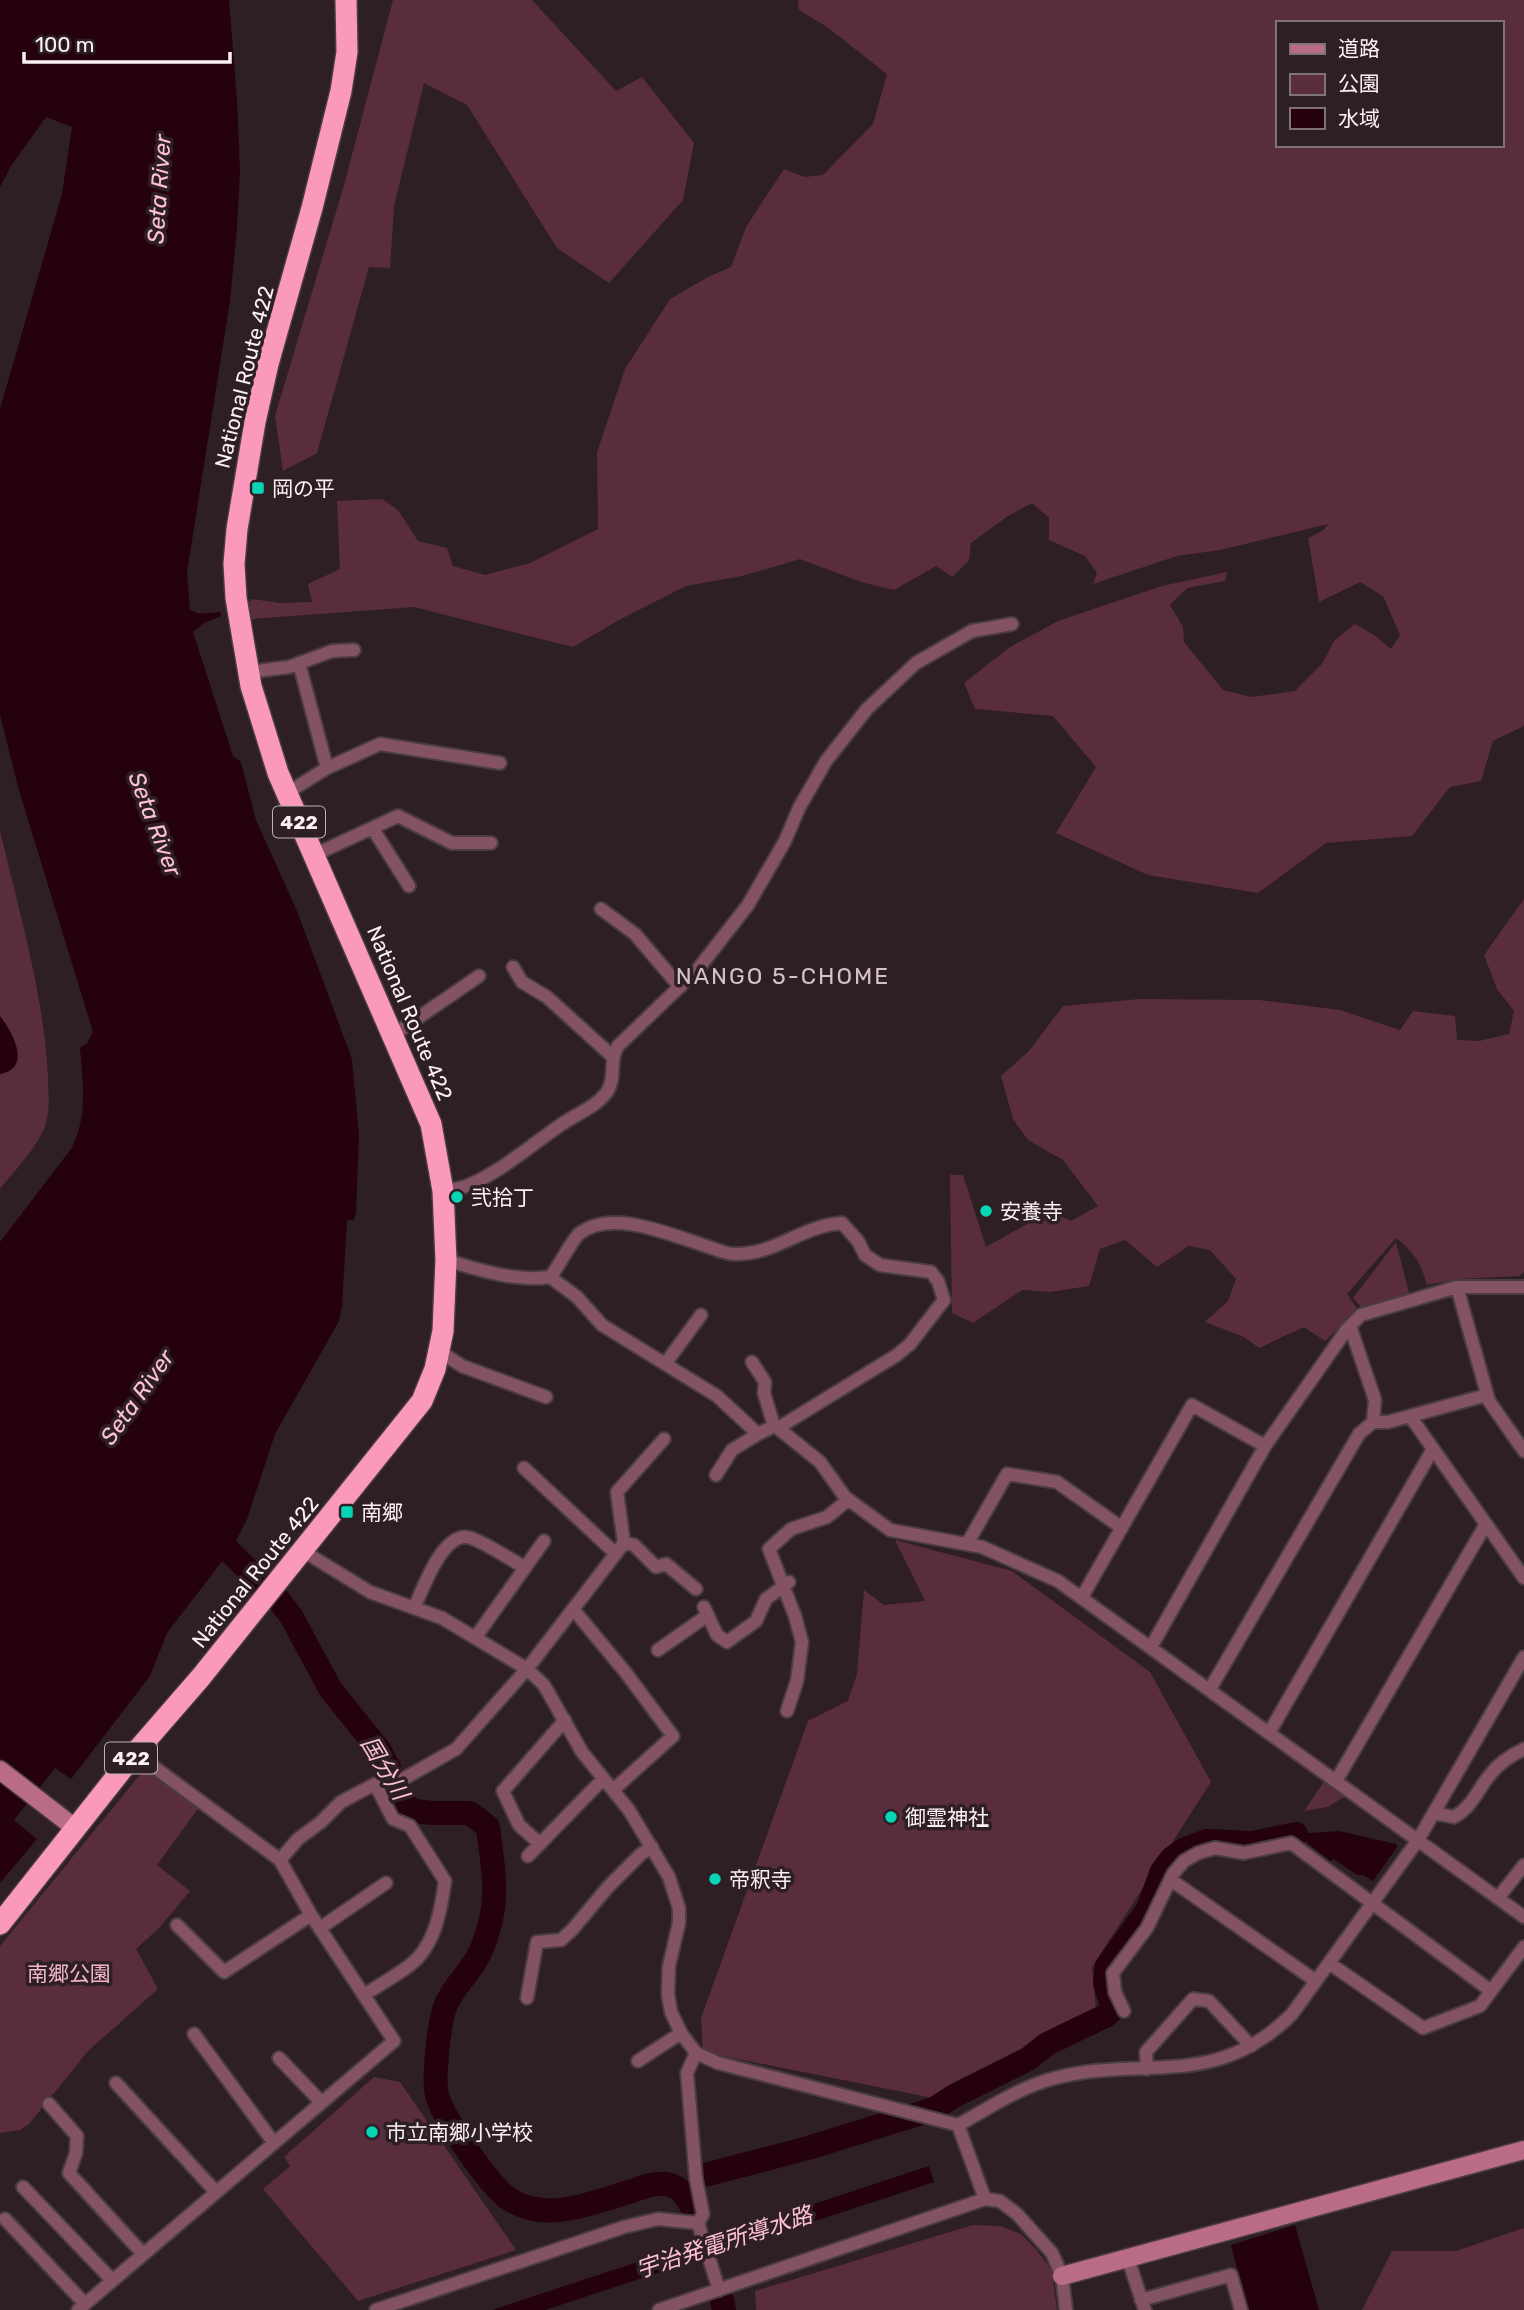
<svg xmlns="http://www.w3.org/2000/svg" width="1524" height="2310" font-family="Rubik,'Noto Sans JP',sans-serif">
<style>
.green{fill:#592d3e;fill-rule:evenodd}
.water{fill:#25000f}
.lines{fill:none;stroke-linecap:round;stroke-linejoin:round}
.river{stroke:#25000f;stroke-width:24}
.street-casing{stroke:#4a3c41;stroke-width:16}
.secondary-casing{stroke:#4a3c41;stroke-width:21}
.highway-casing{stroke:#4a3c41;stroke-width:24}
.street{stroke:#835264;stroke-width:12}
.secondary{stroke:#b96b88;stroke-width:18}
.highway{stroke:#fb99bd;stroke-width:21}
.poi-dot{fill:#08d5b5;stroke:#2d1f24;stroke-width:2.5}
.labels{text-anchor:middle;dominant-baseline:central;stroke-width:7;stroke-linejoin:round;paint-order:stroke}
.shield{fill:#2d1f24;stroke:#bdb2b6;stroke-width:2}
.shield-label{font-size:19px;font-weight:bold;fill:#fbf1f4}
.street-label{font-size:21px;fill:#fbf1f4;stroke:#2d1f24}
.poi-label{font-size:21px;fill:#fbf1f4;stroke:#2d1f24;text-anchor:start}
.park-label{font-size:21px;fill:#f4b6cb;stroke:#2d1f24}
.water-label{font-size:23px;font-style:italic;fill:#fec0d5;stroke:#2d1f24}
.neighbourhood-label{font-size:23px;letter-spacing:2px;fill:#d4c1c7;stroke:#2d1f24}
</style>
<rect width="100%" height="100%" fill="#2d1f24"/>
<path class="green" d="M393,0H532L616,91L642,77L694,143L683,200L609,283L557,248L467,105L424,83L394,206L390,268L369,267L317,453L283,471L275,416L344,185Z
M798,0H1524V726L1493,741L1481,781L1450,787L1412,836L1326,843L1258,893L1148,875L1056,833L1096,767L1053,716L975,709L964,683L1010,647L1058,621L1162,586L1227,572L1225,581L1187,588L1170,605L1183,627L1184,642L1223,690L1251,697L1295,691L1322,664L1334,641L1355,624L1376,636L1391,649L1400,635L1383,596L1360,582L1319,602L1308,538L1324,530L1328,524L1220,550L1177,556L1093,584L1097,573L1085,556L1049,540V518L1032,503L1008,516L971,543L969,560L952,577L936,566L894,590L861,582L800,559L742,576L686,586L619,620L573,647L414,607L251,619L245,606L252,599L280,603L312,602L308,584L340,569L337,501L382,499L398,510L418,541L447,548L453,566L485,575L530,563L598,529L597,452L625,369L670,299L708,277L731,267L746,227L784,169L804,177L823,175L873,124L887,74L827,27L799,10ZM1277,23H1501V145H1277Z
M0,831C19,911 44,994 48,1077C48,1090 50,1106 47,1119C43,1142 14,1171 0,1189Z
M1524,899V1272L1519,1276L1459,1279L1427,1285C1420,1262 1415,1253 1396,1238L1347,1294L1358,1310L1325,1341L1304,1327L1259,1348L1244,1337L1205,1322L1228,1301L1236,1279L1210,1250L1189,1246L1157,1267L1125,1240L1100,1249L1089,1286L1050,1292L1022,1290L973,1323L952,1313L950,1175H963L986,1247L1050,1211L1071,1221L1098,1206L1063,1160L1028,1140L1013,1119L1001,1076L1029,1051L1063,1006L1140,999L1259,1000L1340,1010L1400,1030L1413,1011L1455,1016L1457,1040L1479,1041L1509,1034L1514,1011L1497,989L1484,955Z
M1396,1242L1409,1293L1362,1308L1353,1298Z
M895,1540L1012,1571L1150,1672L1211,1782L1092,1967L1097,2021L943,2100L703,2052L701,2018L808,1721L848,1701L857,1674L864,1590L884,1605L925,1601Z
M147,1766L200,1806L157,1865L190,1891L159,1928L136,1949L158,1989L88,2051L29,2124L20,2130L0,2133V1946Z
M1325,1780L1347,1795L1328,1807L1304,1811Z
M374,2077L400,2082L516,2250L358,2301L263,2189L290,2166L284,2157Z
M973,2225L1000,2226L1021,2234L1036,2249L1052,2271L1057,2310H756L755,2291Z
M1524,2228V2310H1362L1392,2251H1456Z"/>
<path class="water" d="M0,0H229L237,100L240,170L237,228L230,301L187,572L190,610L200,614L220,612L221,616L204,623L193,632L233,756L241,762L256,820L297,911L352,1059L359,1135L356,1213L354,1220H347L342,1306L339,1321L275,1434L247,1519L234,1545L257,1568L248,1580L223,1560L167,1633L150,1676L71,1779L55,1768L14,1820L37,1839L0,1883V1242L71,1149C88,1117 83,1083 80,1048L87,1043L93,1032L18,787L0,715V409L62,194L72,127L46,117L11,166L0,187Z
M0,1016C12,1031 33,1068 0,1074Z
M1339,1831L1396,1844L1397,1847L1373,1881L1363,1875H1357L1334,1859L1330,1861L1296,1834Z
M929,2166L934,2182L545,2310H492Z
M1295,2225L1319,2310H1248L1231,2245Z"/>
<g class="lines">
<path class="river" d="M229,1551L277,1598L291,1616L331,1690L380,1751L390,1770L400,1799L405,1805L414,1811L432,1813H470L488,1827C492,1861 499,1893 489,1927C485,1941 481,1954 472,1966C462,1981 449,1993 444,2010C439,2027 433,2078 437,2095C442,2117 490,2187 509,2199C547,2224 594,2202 632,2191C640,2188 650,2184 658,2184C679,2182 689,2198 695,2215
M701,2176L808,2148L934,2109L954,2096L1028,2059L1047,2044L1107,2015L1113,2009L1105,1983L1107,1966L1148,1909L1162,1871L1172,1858L1185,1849L1207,1841L1252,1843L1296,1834
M722,2300L724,2310"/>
<defs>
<path id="street" d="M299,663L327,768
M249,672L289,667L332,651L354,650
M287,793L327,768L380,744L500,763
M373,829L409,886
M314,855L398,816L452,843H491
M601,909L635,934L680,987
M513,967L522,982L547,997L612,1056
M393,1035L479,976
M443,1191C451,1189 461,1189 469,1185C502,1171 530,1146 559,1126C574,1115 595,1108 607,1092C617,1077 608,1062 618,1046L698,969L748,905L785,841L799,808L826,761L867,709L916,663L972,631L1012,624
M446,1260C479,1270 516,1282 550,1277L577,1297L602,1325L717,1396L758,1434L774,1426L778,1428L897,1355L910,1344L944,1300L938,1281L931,1272L880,1265L865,1255L858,1241L842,1223C801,1226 775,1255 735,1254C726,1254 717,1250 709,1247C673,1236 613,1208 580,1233C572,1239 559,1267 550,1277
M1457,1287L1489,1401L1524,1451
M1350,1326L1375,1400L1373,1422
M439,1351L462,1366L546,1397
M752,1362L765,1382L764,1393L774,1426
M665,1364L701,1315
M1410,1416L1524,1578
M778,1428L820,1462L845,1497L890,1530L982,1547L1058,1581L1524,1917
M524,1468L615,1553
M716,1475L732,1450L758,1434
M624,1543L634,1545L656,1567L666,1564L696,1589
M967,1544L1007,1474L1057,1482L1122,1528
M303,1551L370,1592L442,1618L527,1669L544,1685L582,1752L629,1810L669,1877L679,1908V1923L669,1966L668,1994L671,2012L681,2033L696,2053L687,2073L696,2179L703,2214L698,2223L719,2290
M1082,1597L1192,1405L1265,1446
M704,1607L717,1635L727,1642L756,1621L766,1599L789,1582
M414,1608C423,1589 441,1536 466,1537C476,1537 513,1561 524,1567
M573,1609L626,1673L673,1736L613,1790
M475,1638L544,1541
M1151,1647L1265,1446L1347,1329L1361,1315L1457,1287H1524
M658,1650L708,1615
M1210,1689L1359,1434L1373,1422H1388L1487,1395
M787,1711L797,1681L802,1642L795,1616L769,1549L791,1529L827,1517L848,1500
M1269,1733L1433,1449
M1336,1781L1486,1524
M1438,1814L1454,1817C1472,1807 1477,1791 1489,1776C1498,1764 1511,1755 1524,1749
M540,1844L519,1825L503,1791L565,1720
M528,1856L603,1779
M280,1860L298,1839L321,1822L341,1802L375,1784L405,1778L456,1749L527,1669L624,1543L617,1492L664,1439
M1171,1880L1316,1981
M1498,1898L1524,1865
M177,1925L224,1972L311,1915
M320,1928L386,1883
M1329,1963L1423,2028L1480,2006L1524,1947
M364,1995C379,1985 396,1976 410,1965C435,1946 441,1910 445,1881L410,1826L393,1819L375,1784
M527,1998L537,1942L561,1940L572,1930L608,1887L641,1854L652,1847
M1124,2011L1115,1992L1113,1973L1147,1928L1173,1874L1184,1861L1198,1853L1215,1848L1244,1853L1291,1843L1491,1991
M194,2034L274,2143
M696,2053L718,2063L958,2125
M279,2058L321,2102
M638,2061L681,2033
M1147,2069L1146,2052L1193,1999L1209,2001L1251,2046
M116,2083L216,2192
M49,2104L77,2136L76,2153L69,2173L143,2254
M23,2187L112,2280
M985,2199L958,2125C989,2108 1020,2087 1055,2078C1145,2055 1215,2091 1292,2014L1418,1840L1524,1657
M5,2219L85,2304
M1127,2256L1145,2310
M1141,2300L1231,2275L1241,2310
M78,2310L394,2041L311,1915L280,1860L135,1753
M376,2310L624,2227L658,2219L698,2223
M659,2310L985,2199L1000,2201L1017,2214L1052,2253L1062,2276L1066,2310"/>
<path id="secondary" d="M0,1770L75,1828
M1062,2276L1524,2150"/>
<path id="highway" d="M0,1924L135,1753L201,1677L422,1401L435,1369L443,1331L446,1260L443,1191L431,1124L278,773L251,686L236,598L234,564L237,529L255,422L268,364L312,208L341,91L347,52L346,0"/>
</defs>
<use href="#street" class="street-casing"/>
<use href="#secondary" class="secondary-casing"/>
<use href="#highway" class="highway-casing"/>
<use href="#street" class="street"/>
<use href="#secondary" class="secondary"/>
<use href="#highway" class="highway"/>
</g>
<g class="poi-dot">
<rect x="251" y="481" width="14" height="14" rx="3.5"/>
<circle cx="457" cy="1197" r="7"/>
<circle cx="986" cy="1211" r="7"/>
<rect x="340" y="1505" width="14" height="14" rx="3.5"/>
<circle cx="891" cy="1817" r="7"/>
<circle cx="715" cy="1879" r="7"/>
<circle cx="372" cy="2132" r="7"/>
</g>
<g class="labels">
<g class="shield">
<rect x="273" y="806.5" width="52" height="31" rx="5"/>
<rect x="105" y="1742.5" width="52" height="31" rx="5"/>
</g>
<g class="shield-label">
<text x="299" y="822">422</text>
<text x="131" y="1758">422</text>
</g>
<g class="street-label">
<text transform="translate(244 377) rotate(-76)">National Route 422</text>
<text transform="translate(410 1013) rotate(67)">National Route 422</text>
<text transform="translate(255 1572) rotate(-51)">National Route 422</text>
</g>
<g class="poi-label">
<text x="272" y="488">岡の平</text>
<text x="471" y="1197">弐拾丁</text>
<text x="1000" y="1211">安養寺</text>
<text x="361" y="1512">南郷</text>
<text x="905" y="1817">御霊神社</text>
<text x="729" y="1879">帝釈寺</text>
<text x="386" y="2132">市立南郷小学校</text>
</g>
<g class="park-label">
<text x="69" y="1973">南郷公園</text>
</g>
<g class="water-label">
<text transform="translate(159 189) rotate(-86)">Seta River</text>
<text transform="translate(155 824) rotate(69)">Seta River</text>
<text transform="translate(137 1397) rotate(-55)">Seta River</text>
<text transform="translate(385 1768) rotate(59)">国分川</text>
<text transform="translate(724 2242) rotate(-18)">宇治発電所導水路</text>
</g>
<g class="neighbourhood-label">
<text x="783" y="976">NANGO 5-CHOME</text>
</g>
</g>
<rect x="1276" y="21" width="228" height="126" fill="#2d1f24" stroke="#7f7377" stroke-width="2"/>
<rect x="1290" y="44" width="35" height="10" fill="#b96b88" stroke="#7f7377" stroke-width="2"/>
<text x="1338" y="56" font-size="21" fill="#fbf1f4">道路</text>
<rect x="1290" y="74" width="35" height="21" fill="#592d3e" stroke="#7f7377" stroke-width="2"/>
<text x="1338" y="91" font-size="21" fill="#fbf1f4">公園</text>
<rect x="1290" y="108" width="35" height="21" fill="#25000f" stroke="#7f7377" stroke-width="2"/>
<text x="1338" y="126" font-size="21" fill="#fbf1f4">水域</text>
<path d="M24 52v10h206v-10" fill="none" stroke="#fbf1f4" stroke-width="3.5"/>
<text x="35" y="52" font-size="21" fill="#fbf1f4" stroke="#2d1f24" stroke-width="5" paint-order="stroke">100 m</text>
</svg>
